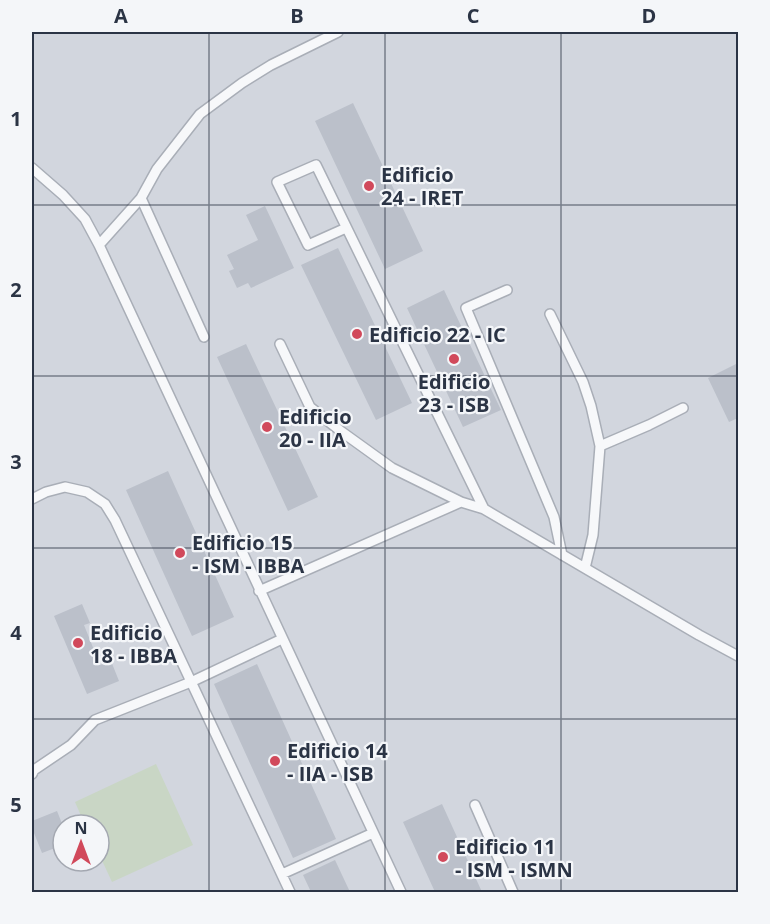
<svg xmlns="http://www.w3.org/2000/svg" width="770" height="924" font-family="'Open Sans',sans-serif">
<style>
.built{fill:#d2d6de;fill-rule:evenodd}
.green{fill:#c9d6c5}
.building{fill:#bbc0ca}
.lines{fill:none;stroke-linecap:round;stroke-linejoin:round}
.service-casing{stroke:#a9aeb7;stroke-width:12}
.service{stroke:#f7f8fa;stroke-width:9}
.grid{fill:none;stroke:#2b3445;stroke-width:1.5;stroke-opacity:0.55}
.poi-dot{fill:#d1495b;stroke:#f4f6f9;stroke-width:2}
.labels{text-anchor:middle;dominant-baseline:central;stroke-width:4.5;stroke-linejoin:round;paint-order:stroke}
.poi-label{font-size:20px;font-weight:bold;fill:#2b3445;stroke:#f4f6f9;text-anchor:start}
.neatline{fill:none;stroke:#2b3445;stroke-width:2}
.grid-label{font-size:20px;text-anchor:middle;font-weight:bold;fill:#2b3445}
</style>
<rect width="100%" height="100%" fill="#e4e7ec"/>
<path class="built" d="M32,32H738V892H32ZM63,825H99V861H63Z"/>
<path class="green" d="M156,764L193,845L112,882L99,854V825H85L75,802Z"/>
<path class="building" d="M353,103L423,251L385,269L315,121Z
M265,206L294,268L251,288L248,283L237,288L229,271L234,269L227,255L258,240L246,215Z
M338,248L412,403L376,420L301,265Z
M444,290L501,410L463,427L407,308Z
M246,344L318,497L288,511L217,357Z
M738,363V418L729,422L708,378Z
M168,471L234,617L192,636L126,490Z
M82,604L90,623L84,625L100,665L111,661L119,681L87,694L54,616Z
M257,664L336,839L293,858L214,684Z
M442,804L482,892H435L403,822Z
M57,811L63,826V845L42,853L32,828V821Z
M335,860L350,892H311L303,875Z"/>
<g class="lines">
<defs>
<path id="service" d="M32,168L63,195L85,219L99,245L401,892
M141,198L157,169L200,114L242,83L271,65L338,32
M346,228L308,245L277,182L316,165L484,509
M99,245L141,198L204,337
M507,290L466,308L554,517L562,555
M550,314L583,382L591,406L600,446L593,535L585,568
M280,344L310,407L342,432L392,468L461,502
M600,446L649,425L683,408
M32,499L46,492L65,487L87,492L105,504L115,520L290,892
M259,591L461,502L484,509L699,635L738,656
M32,774L34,770L71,745L95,720L191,682L282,639
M475,805L513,892
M282,874L373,833"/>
</defs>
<use href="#service" class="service-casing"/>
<use href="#service" class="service"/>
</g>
<path class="grid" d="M209,32V892M385,32V892M561,32V892M32,205H738M32,376H738M32,548H738M32,719H738"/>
<g class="poi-dot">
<circle cx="369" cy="186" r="6"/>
<circle cx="357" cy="334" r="6"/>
<circle cx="454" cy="359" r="6"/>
<circle cx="267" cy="427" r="6"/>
<circle cx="180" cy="553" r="6"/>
<circle cx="78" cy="643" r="6"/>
<circle cx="275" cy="761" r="6"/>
<circle cx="443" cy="857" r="6"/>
</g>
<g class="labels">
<g class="poi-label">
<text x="381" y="174">Edificio<tspan x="381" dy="23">24 - IRET</tspan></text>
<text x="369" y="334">Edificio 22 - IC</text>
<text x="454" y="381" text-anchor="middle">Edificio<tspan x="454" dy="23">23 - ISB</tspan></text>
<text x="279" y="416">Edificio<tspan x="279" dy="23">20 - IIA</tspan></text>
<text x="192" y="542">Edificio 15<tspan x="192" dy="23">- ISM - IBBA</tspan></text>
<text x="90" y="632">Edificio<tspan x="90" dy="23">18 - IBBA</tspan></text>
<text x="287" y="750">Edificio 14<tspan x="287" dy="23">- IIA - ISB</tspan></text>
<text x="455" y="846">Edificio 11<tspan x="455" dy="23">- ISM - ISMN</tspan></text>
</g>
</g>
<rect width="770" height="924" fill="none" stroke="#f4f6f9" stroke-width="66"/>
<g transform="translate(81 843)"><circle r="28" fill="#f4f6f9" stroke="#a4a8b1" stroke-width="1.5"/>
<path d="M0-4.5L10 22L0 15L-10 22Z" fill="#d1495b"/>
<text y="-9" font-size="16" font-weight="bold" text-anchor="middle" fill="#2b3445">N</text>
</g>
<rect x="33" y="33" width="704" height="858" class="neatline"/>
<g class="grid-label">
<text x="121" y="23">A</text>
<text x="297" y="23">B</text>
<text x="473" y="23">C</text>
<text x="649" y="23">D</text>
<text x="16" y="126">1</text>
<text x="16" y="297">2</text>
<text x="16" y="469">3</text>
<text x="16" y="640">4</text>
<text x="16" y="812">5</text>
</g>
</svg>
